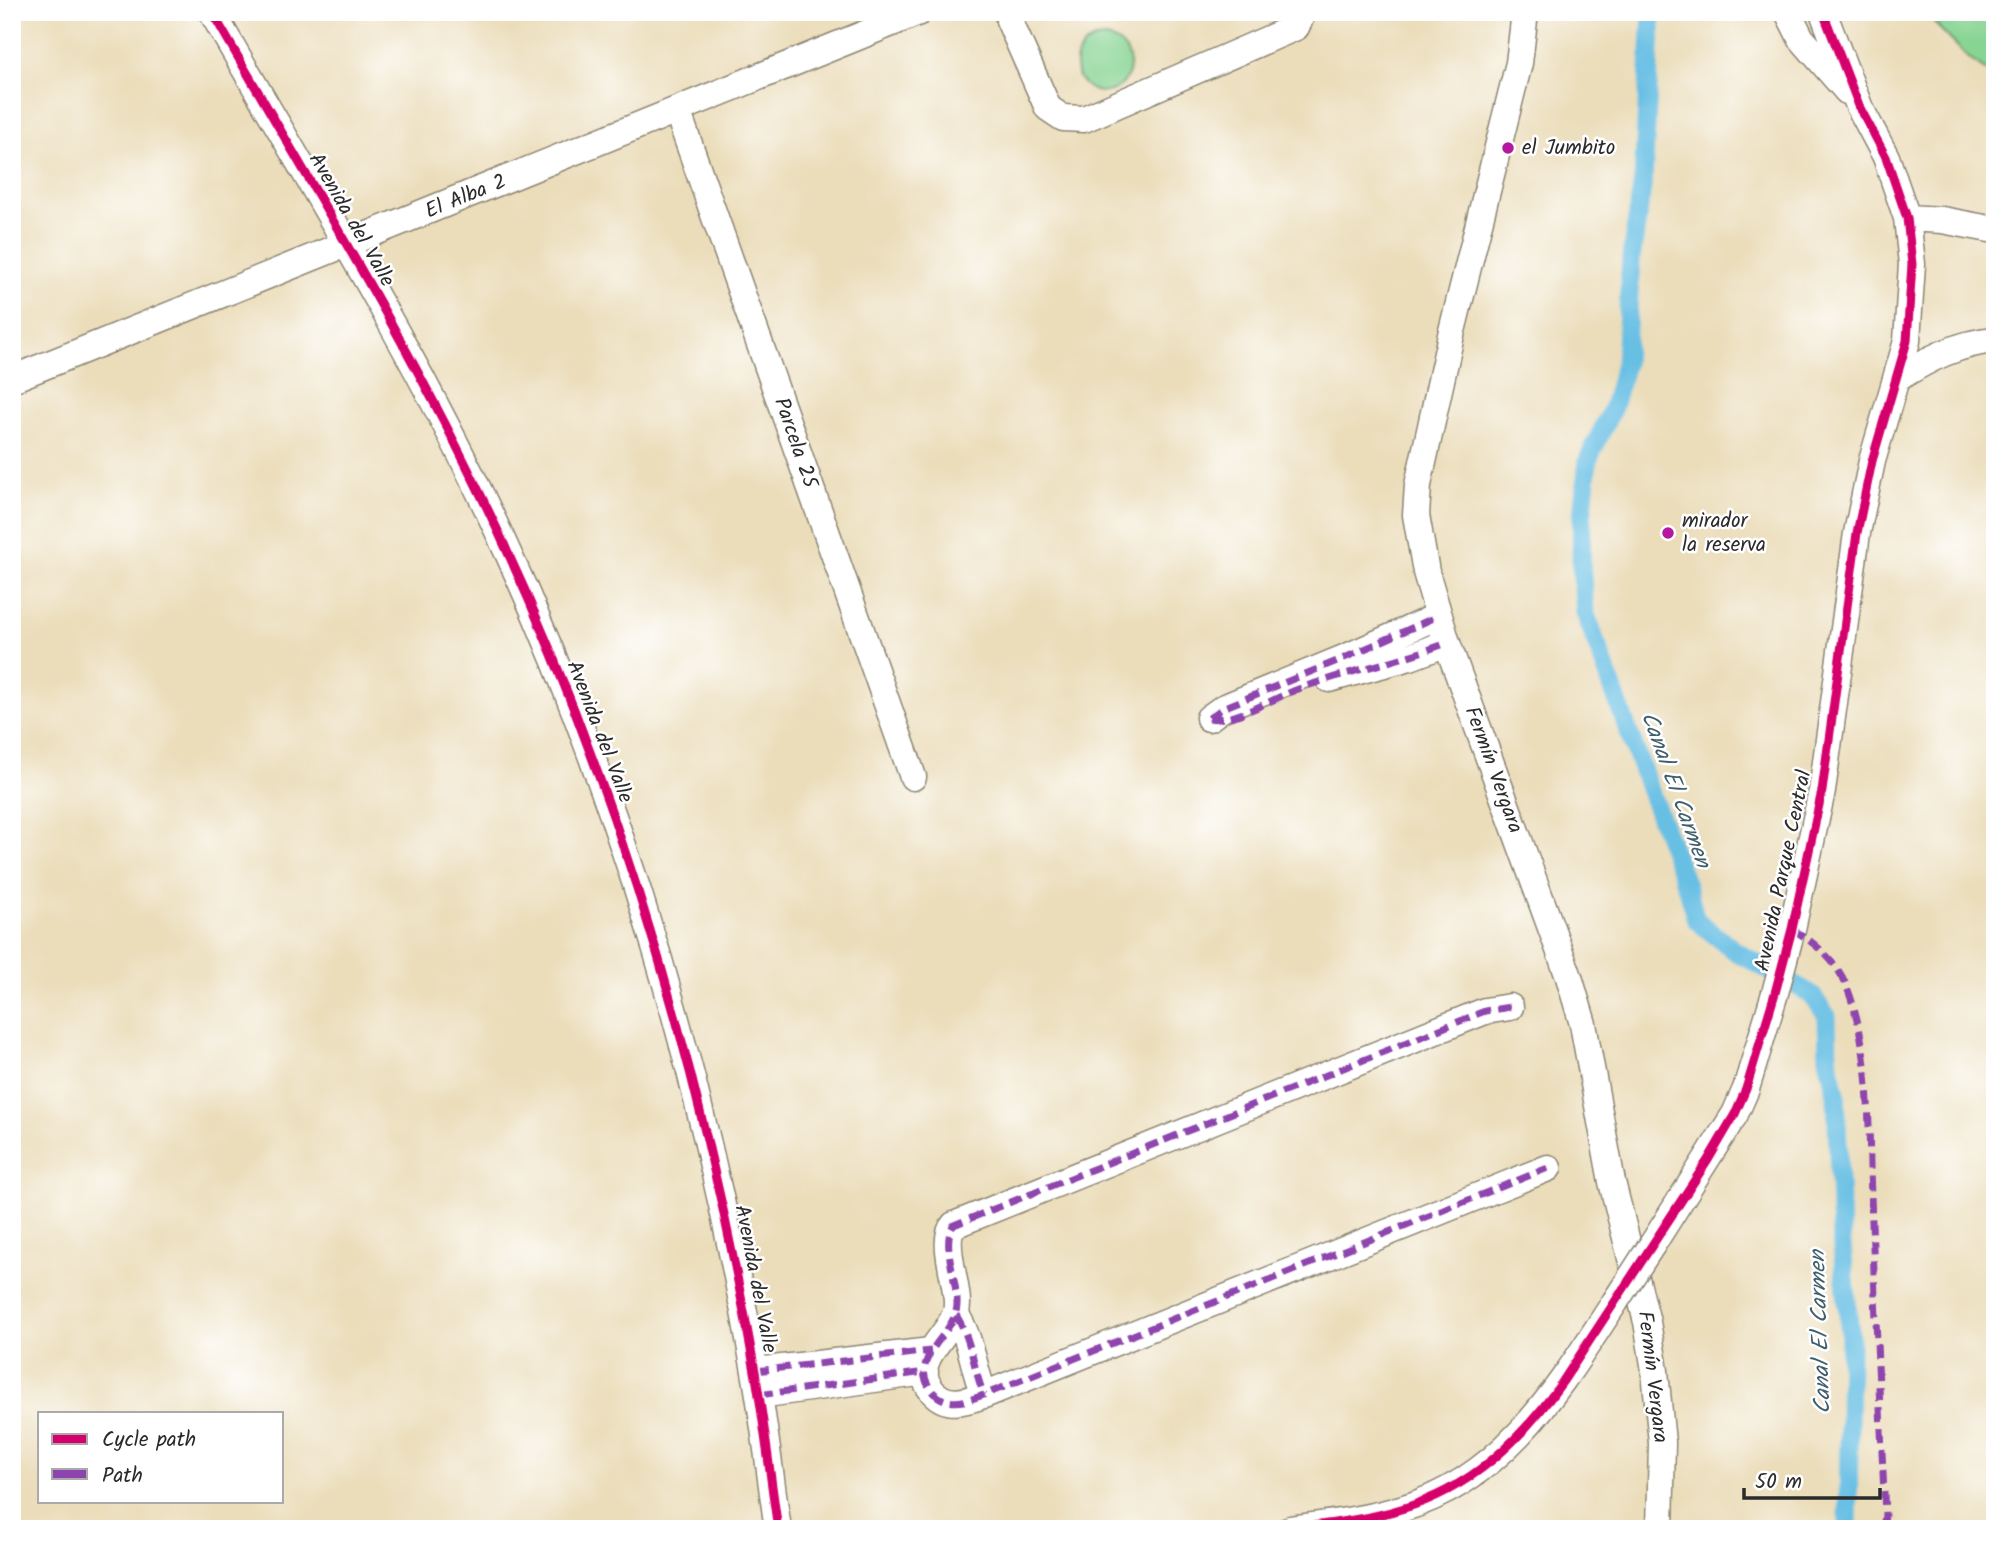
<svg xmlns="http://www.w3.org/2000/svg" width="2007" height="1541" font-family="Kalam,sans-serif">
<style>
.green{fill:#87d493;stroke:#59805f;stroke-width:2}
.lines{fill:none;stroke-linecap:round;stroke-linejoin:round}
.canal{stroke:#67bfe4;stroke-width:19}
.minor-casing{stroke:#8b8472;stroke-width:29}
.minor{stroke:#fff;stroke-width:26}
.minor-bridge-casing{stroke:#8b8472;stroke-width:29;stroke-linecap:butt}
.minor-bridge{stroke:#fff;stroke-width:26}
.quiet{stroke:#8e44ad;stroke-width:7;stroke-dasharray:14 7;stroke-linecap:butt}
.cycleway-casing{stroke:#fff;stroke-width:13}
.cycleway{stroke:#d6006c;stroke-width:9}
.poi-dot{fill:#b5179e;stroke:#fff;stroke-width:2.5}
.labels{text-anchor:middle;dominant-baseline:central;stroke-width:5;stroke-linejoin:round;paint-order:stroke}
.poi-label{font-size:21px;fill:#2b2b2b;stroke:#fff;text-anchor:start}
.street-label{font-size:21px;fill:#2b2b2b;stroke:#fff}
.water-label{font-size:23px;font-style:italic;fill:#405f6c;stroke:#fff}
</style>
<rect width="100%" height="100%" fill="#fff"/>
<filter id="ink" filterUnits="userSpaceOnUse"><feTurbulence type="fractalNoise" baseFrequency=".0143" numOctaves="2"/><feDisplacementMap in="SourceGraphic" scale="14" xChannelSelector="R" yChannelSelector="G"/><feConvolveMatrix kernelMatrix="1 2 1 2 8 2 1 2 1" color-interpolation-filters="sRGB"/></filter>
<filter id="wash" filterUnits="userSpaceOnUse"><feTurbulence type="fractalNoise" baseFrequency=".00686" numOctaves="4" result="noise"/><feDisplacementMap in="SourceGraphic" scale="28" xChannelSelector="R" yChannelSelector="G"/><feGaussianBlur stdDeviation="1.57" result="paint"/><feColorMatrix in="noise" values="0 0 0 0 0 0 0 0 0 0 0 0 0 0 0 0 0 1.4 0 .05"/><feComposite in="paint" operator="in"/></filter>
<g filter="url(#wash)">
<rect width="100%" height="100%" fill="#ebddba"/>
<path class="green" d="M1923,12H1995V77L1971,60Z
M1076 65a27 27 0 1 1 54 0a27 27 0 1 1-54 0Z"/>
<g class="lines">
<path class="canal" d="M1652,12L1643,181L1631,258L1625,363L1613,407L1588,460L1582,516L1581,565L1585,612L1653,799L1686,885L1696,920L1735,951L1811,994L1827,1016L1828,1058L1836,1093L1841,1234L1850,1336L1848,1529"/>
</g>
</g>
<g filter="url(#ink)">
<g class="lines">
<defs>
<path id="minor" d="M212,12C310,183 414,351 497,529C621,794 703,1079 754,1366C764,1420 770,1475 778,1529
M1525,12L1519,63L1451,335L1418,485L1416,515L1426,572L1447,643L1569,977L1583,1024L1612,1182L1647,1322L1655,1371L1662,1443L1660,1529
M1788,12L1801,38L1847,91
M1009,20L1048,108L1063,118L1084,119L1296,27L1303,12
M677,110L913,777
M1907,218L1942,220L1995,230
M1898,378C1928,359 1959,343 1995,340
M12,379L919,12
M1329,679L1410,657L1447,643
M1209,718L1223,708L1349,656L1438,616
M1510,1007L1485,1011L954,1225C940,1240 958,1284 957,1304C957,1335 904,1358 933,1392C948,1408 966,1401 984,1395L1548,1168
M1652,1245L1735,1114L1746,1089L1775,993L1792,929L1822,791L1857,533L1872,461L1907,341L1912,264L1907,218L1886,157L1859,106L1823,12
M956,1315C972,1340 973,1368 984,1395
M755,1371L931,1351
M759,1395L925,1372
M1290,1529C1327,1524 1364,1520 1401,1509C1505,1479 1559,1387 1615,1302"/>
</defs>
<use href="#minor" class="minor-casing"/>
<use href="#minor" class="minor"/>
<defs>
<path id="minor-bridge" d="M1615,1302L1652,1245"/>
</defs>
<use href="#minor-bridge" class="minor-bridge-casing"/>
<use href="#minor-bridge" class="minor-bridge"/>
<path class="quiet" d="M1209,718L1223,708L1349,656L1438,616
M1209,718C1237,723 1274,697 1301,688C1349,671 1399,661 1447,643
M1792,929C1817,944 1838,962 1848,990C1872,1054 1868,1129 1871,1196C1875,1303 1880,1409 1885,1515L1883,1529
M1510,1007L1485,1011L954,1225C940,1240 958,1284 957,1304C957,1335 904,1358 933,1392C948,1408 966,1401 984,1395L1548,1168
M956,1315C972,1340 973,1368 984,1395
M755,1371L931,1351
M759,1395L925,1372"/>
<defs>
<path id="cycleway" d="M212,12C310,183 414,351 497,529C621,794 703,1079 754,1366C764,1420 770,1475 778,1529
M1290,1529C1327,1524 1365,1520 1401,1509C1471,1489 1522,1439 1563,1381L1708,1160L1735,1114L1746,1089L1775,993L1792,929L1822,791L1857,533L1872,461L1907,341L1912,264L1907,218L1886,157L1859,106L1823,12"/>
</defs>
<use href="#cycleway" class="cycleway-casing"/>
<use href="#cycleway" class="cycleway"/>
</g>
</g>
<g class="poi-dot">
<circle cx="1508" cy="148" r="7"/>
<circle cx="1668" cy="533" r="7"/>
</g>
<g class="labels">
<g class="poi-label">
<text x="1522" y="148">el Jumbito</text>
<text x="1682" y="521">mirador<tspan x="1682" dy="24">la reserva</tspan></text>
</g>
<g class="street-label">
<text transform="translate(466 197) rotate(-22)">El Alba 2</text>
<text transform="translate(351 220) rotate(60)">Avenida del Valle</text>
<text transform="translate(795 443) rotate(71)">Parcela 25</text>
<text transform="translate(599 732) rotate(69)">Avenida del Valle</text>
<text transform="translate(1493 770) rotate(70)">Fermín Vergara</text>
<text transform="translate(1784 871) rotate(-78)">Avenida Parque Central</text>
<text transform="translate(755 1279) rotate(79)">Avenida del Valle</text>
<text transform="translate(1652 1377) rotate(83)">Fermín Vergara</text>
</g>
<g class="water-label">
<text transform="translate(1675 790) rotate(70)">Canal El Carmen</text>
<text transform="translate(1821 1332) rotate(-92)">Canal El Carmen</text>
</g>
</g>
<rect width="2007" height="1541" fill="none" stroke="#fff" stroke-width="42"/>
<rect x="38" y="1412" width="245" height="91" fill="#ffffff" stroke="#aaaaaa" stroke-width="2"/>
<rect x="52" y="1434" width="35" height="10" fill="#d6006c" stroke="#aaaaaa" stroke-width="2"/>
<text x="102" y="1446" font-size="21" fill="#2b2b2b">Cycle path</text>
<rect x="52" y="1469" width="35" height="10" fill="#8e44ad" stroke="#aaaaaa" stroke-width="2"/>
<text x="102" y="1482" font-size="21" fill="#2b2b2b">Path</text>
<path d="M1744 1488v10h136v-10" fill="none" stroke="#2b2b2b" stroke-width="3.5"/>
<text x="1755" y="1488" font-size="21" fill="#2b2b2b" stroke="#ffffff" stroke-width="5" paint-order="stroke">50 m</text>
</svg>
